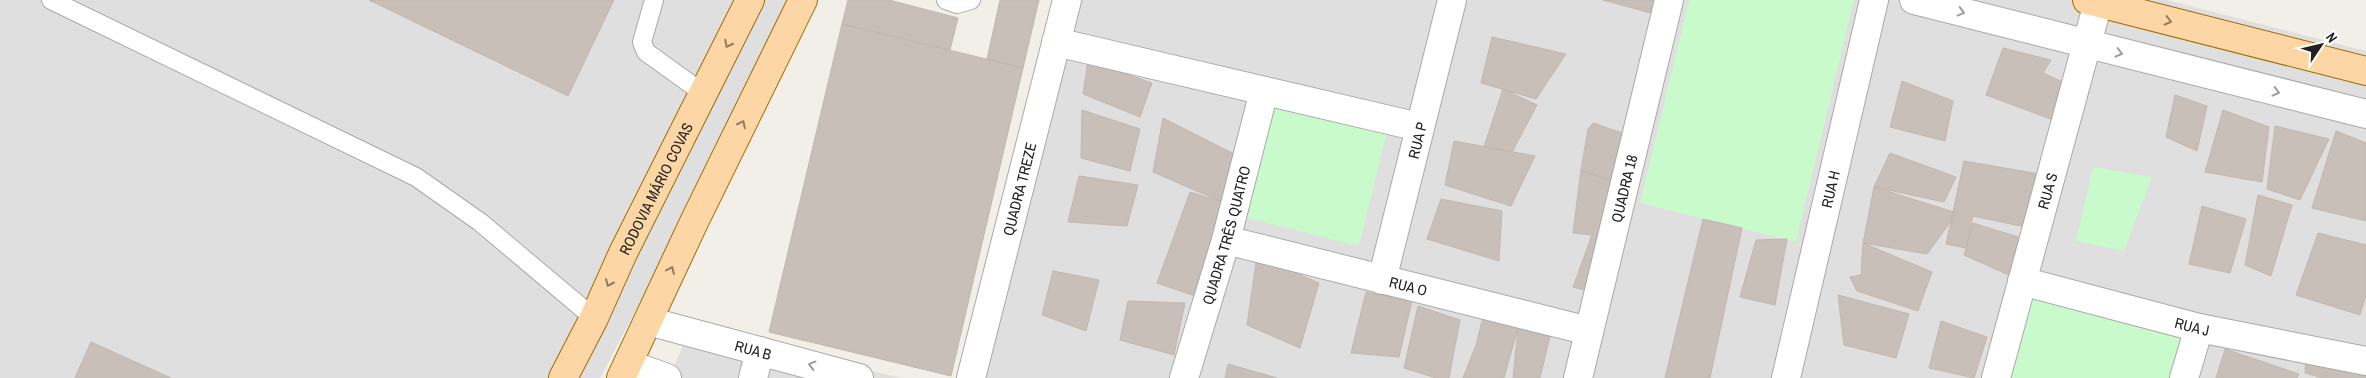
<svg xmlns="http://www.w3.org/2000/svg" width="2366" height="378" font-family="'Archivo Narrow',sans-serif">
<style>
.residential{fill:#e0dfdf}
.park{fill:#c8facc}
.building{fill:#c7bfb8;stroke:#c4b6ab}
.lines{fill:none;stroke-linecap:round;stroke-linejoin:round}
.service-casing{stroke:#a9a9a9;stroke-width:20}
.minor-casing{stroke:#a9a9a9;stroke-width:30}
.primary-casing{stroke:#a06b00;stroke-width:30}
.service{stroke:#fff;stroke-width:18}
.minor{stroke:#fff;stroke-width:28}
.primary{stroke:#fcd6a4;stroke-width:28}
.oneway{stroke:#9c9c9c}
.oneway2{stroke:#8f7c63}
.labels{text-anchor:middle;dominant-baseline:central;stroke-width:4;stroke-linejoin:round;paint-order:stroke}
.street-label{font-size:15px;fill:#222;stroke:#fff}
</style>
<rect width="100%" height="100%" fill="#f2efe9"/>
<path class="residential" d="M0,0H800L600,378H0Z
M1066,0H2167L2366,51V378H970Z
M691,327L901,378H669Z"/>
<path class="park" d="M1689,0H1854L1796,242L1640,203Z
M1272,103L1387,132L1359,246L1244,217Z
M2093,167L2152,177L2124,251L2076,241Z
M2033,272L2188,314L2171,378H2006Z"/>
<path class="building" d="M369,0H614L568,96Z
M848,0H889L958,18L950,50L842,24Z
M1000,0H1039L1023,68L987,59Z
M1603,0H1669L1665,17Z
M842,24L1023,68L951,376L769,332Z
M1492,37L1566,54L1536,99L1481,83Z
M2003,48L2051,60L2043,73L2067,84L2064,124L1986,95Z
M1088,61L1152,83L1140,117L1083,94Z
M1902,81L1953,101L1945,141L1890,127Z
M1503,89L1537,105L1512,152L1484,147Z
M2175,95L2207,106L2197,151L2166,137Z
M1082,110L1140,129L1130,171L1081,158Z
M2223,110L2269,127L2262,182L2205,172Z
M1163,118L1236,155L1222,202L1153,172Z
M1593,123L1625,134L1614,182L1581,170L1588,129Z
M2275,126L2329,139L2300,200L2267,189Z
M2336,131L2366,143V221L2312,208Z
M1454,141L1535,156L1511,206L1445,185Z
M1890,153L1956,177L1944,202L1874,187Z
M1964,161L2051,176L2025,227L1973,216L1966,248L1946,244Z
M1581,170L1614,182L1591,292L1573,287L1592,235L1573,233Z
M1079,176L1138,185L1127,226L1068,222Z
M1874,187L1957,213L1927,254L1863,243Z
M1190,192L1222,202L1195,296L1157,283Z
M2258,195L2292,205L2271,276L2245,265Z
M1441,199L1502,211L1499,261L1427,239Z
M2202,206L2246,219L2230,273L2189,264Z
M1703,219L1742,228L1710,378H1665Z
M1973,223L2018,237L2022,281L1964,255Z
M2318,233L2366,245V295L2360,315L2296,295Z
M1787,239L1775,305L1740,297L1756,240Z
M1863,243L1932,272L1918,311L1857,291L1850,277L1861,275Z
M1257,256L1319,283L1300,348L1247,325Z
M1053,271L1099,280L1086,331L1042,315Z
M1366,292L1412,301L1399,357L1351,353Z
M1838,295L1909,314L1896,358L1844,345Z
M1128,301L1185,303L1174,355L1120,340Z
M1418,306L1460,320L1449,378H1436L1404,368Z
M1483,317L1518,328L1504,378H1463L1476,345Z
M1941,321L1987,337L1974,378L1929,368Z
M1518,328L1551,332L1540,378H1513Z
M91,342L171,378H75Z
M2225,349L2299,374L2297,378H2216Z
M2306,356L2366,370V378H2323L2305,373Z
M1228,364L1277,378H1225Z"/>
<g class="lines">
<defs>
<path id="service" d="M51,0L416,177L480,222L594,318
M654,0L642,42L646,52L703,93
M946,0L957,4L971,0"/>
<g id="minor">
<path d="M1914,0L2366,114"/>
<path d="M1056,42L1419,127"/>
<path id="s1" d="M1226,240L1589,331"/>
<path id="s2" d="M1382,280L1452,0"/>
<path id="s3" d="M2022,281L2199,328L2366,361"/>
<path id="s4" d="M648,321L859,378"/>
<path d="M628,364L667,378"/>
<path d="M753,378L760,351"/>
<path id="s5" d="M971,378L1067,0"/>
<path id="s6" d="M1184,378L1226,240L1264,91"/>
<path id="s7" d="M1578,378L1669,0"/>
<path id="s8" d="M1786,378L1874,0"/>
<path id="s9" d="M1996,378L2098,3"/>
<path d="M2184,378L2199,328"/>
</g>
<g id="primary">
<path d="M2087,0L2366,71"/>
<path id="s10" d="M563,378L594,318L623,253L750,0"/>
<path d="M621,378L695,220L803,0"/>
</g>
</defs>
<use href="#service" class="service-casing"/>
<use href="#minor" class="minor-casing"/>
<use href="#primary" class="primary-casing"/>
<use href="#service" class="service"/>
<use href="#minor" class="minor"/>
<use href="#primary" class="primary"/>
</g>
<defs><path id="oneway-chevron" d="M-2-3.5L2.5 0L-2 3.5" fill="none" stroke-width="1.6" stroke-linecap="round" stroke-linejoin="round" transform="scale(1.25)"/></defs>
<g class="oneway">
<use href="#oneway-chevron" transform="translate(1961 12) rotate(15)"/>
<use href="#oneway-chevron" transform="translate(2119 53) rotate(14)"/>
<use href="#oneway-chevron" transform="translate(2276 92) rotate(14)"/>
<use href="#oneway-chevron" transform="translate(812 365) rotate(-165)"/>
</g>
<g class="oneway2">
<use href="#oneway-chevron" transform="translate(2168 21) rotate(14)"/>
<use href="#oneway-chevron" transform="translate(728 44) rotate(117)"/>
<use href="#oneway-chevron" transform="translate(742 124) rotate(-64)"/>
<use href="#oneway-chevron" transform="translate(671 270) rotate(-65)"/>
<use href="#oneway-chevron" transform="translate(609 283) rotate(114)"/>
</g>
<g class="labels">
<g class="street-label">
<text stroke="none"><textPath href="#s2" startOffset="144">RUA P</textPath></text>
<text stroke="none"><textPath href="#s10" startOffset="211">RODOVIA MÁRIO COVAS</textPath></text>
<text stroke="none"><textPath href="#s5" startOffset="195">QUADRA TREZE</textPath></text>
<text stroke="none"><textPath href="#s7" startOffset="195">QUADRA 18</textPath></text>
<text stroke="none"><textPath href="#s8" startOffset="194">RUA H</textPath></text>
<text stroke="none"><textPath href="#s9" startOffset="194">RUA S</textPath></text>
<text stroke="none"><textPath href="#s6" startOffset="149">QUADRA TRÊS QUATRO</textPath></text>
<text stroke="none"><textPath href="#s1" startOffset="188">RUA O</textPath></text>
<text stroke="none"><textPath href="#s3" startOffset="176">RUA J</textPath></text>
<text stroke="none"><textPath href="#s4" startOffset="109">RUA B</textPath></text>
</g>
</g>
<g transform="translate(2321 45) rotate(55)" stroke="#ffffff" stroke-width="4" paint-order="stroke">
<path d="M0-4L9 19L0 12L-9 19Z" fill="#222222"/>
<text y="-8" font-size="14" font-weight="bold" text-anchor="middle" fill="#222222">N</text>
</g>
</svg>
